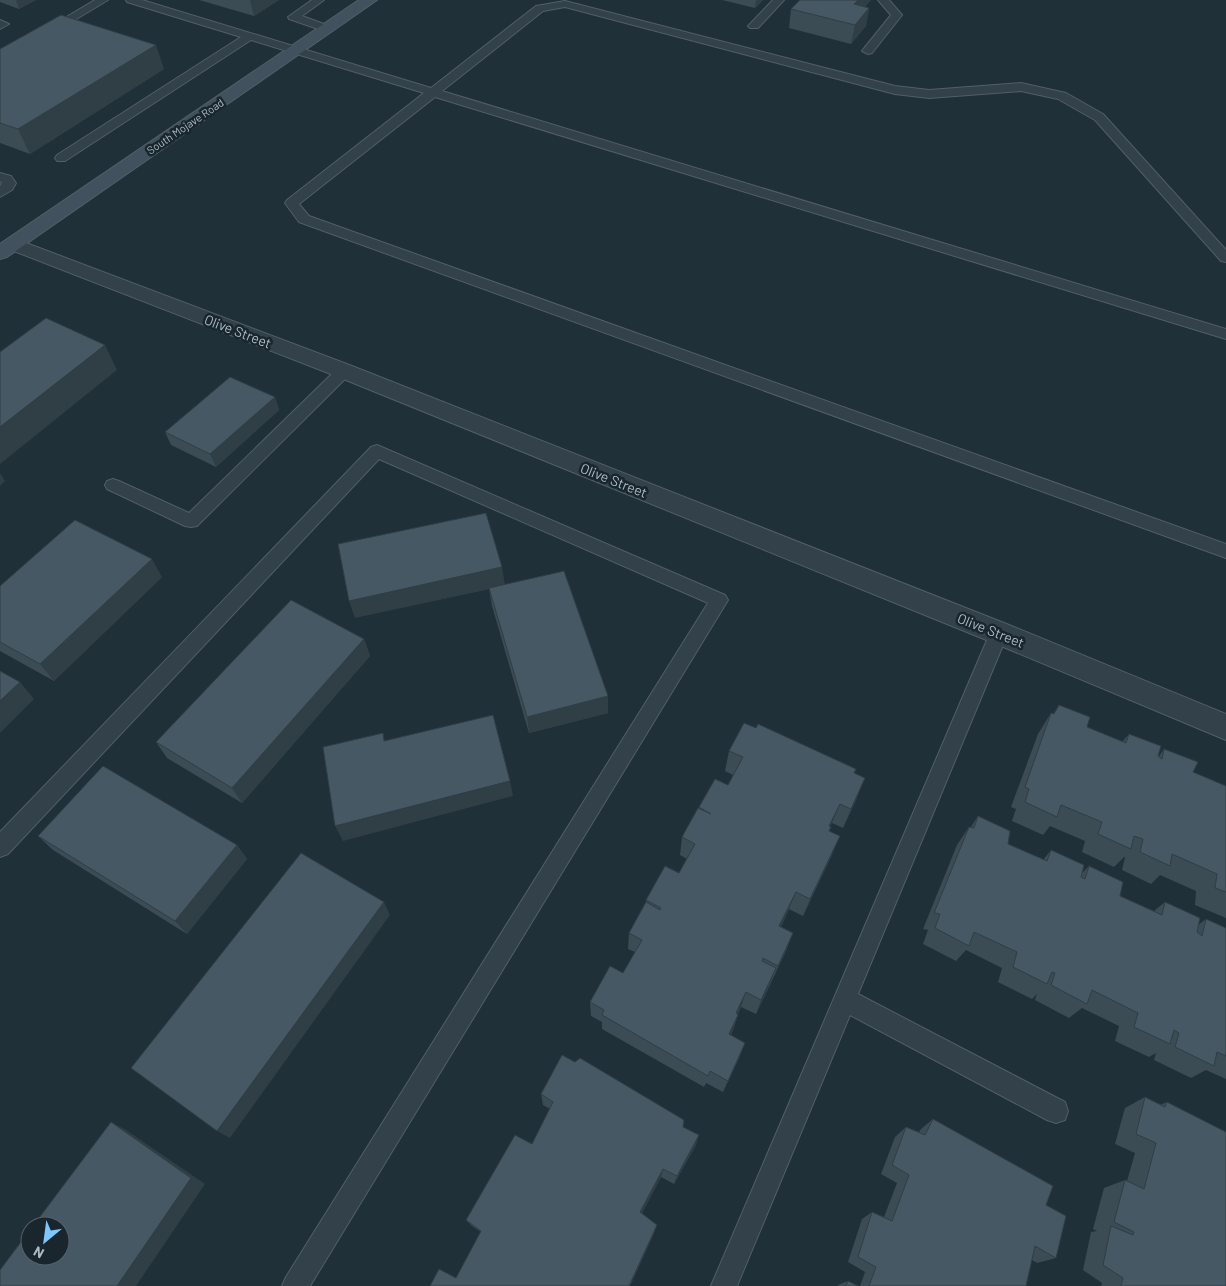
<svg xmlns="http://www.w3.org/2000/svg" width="1226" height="1286" font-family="Barlow,sans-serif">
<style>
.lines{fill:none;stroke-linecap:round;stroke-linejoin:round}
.lane-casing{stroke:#515f67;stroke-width:2}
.street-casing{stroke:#515f67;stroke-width:2}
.secondary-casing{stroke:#515f67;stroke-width:2}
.lane{fill:#33414a;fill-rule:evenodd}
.street{fill:#33414a;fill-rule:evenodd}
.secondary{fill:#41515d;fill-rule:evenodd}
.wall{fill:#3b4c55}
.shaded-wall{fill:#303e45}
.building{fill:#455863;stroke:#303e45}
.labels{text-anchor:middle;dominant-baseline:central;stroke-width:5;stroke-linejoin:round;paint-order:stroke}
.far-street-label{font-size:11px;fill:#aebcc6;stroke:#19262e}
.street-label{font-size:14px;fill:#aebcc6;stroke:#19262e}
</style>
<rect width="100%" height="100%" fill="#203039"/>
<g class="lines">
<defs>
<path id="lane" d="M95,0H108L53,33L49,34L43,31Z
M126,0H142L431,88L536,6L565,1L895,86L929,90L1021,83L1066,93L1103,114L1226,250V262L1221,261L1095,120L1058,99L1021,91L929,98L895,94L565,7L543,11L442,91L1226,329V339L435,97L299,204L309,216L1226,544V558L299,222L285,203L287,200L424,93L251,40L65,161H57L55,158L57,155L241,37L127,2Z
M312,0H324L302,16L332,27L334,29L332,31H324L289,19L288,17Z
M773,0H784L758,28H750L748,26L750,24Z
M878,0H889L902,15L872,53L868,54L862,51L891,15Z
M0,20L9,24L0,29Z
M0,173L11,176L16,183L12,190L0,197V186L2,183L0,181Z
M344,366L349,367L352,371L349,375L197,526L191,527L185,526L107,489L105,485L107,481L113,479L119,481L189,513L339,367Z
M377,445L725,595L728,600L310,1286H282L286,1277L708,603L379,459L8,854L0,857V832L371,447Z
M999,625L1006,628L1008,633L858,994L1065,1102L1068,1111L1065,1120L1056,1123L1047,1120L850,1015L737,1286H711L990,633L992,628Z"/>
<path id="street" d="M13,238L352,366L1009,625L1226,714V740L989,641L336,376L6,248L3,244L6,240Z"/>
<path id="secondary" d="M359,0H377L7,257L0,259V244Z"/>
</defs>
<use href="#lane" class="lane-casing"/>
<use href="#street" class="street-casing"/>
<use href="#secondary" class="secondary-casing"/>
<use href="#lane" class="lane"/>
<use href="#street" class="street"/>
<use href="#secondary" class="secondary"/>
</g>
<path class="wall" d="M0,0H36L19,9L0,2Z
M199,0H279L254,16Z
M722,0H763L755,8Z
M800,0H871L865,6L869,8L866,26L851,44L789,28L791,9Z
M0,49L164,69L30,154L0,143Z
M275,397L279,410L216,467L171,445L165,432Z
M162,577L54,681L0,651V586Z
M504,585L608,696V713L529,733L492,606L489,589L355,618Z
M364,639L370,656L242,803L167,758L156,742Z
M1059,705L1087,727L1122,742L1129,734L1159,756L1164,749L1193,772L1226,786V918L1195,905L1196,891L1160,875L1151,884L1122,870L1125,857H1124L1114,867L1082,852L1085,841L1050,826L1043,835L1012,821L1016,809L1011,807L1038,734L1051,713L1053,714Z
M729,751L854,773L857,798L843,828L832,823L830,826V831L832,855L803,916L789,909L781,927L787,949L756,1014L741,1007L738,1014L734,1028L731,1035L740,1056L723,1092L706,1083L704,1087L602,1029V1022L591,1016L590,1002L623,973L635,952L628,949L629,933L646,902V900L679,873L687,859L680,855L682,837L699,807L728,785L733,775L725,771Z
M978,816L1008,844L1043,860L1051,850L1081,874L1089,866L1120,896L1154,911L1165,902L1198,925L1206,919L1226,928V1079L1206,1070L1191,1078L1154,1060L1156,1053L1149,1057L1115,1041L1119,1026L1082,1008L1069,1018L1035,1000L1037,994L1032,999L998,982L1002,968L966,950L956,961L923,944L928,930L923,929L957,845L969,827H971Z
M38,836L237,845L247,859L187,934L53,850Z
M541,1094L683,1127L696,1145L674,1184L661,1177L642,1213L655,1231L630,1286H430L456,1278L481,1232L472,1226L466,1220L532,1144L550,1109L543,1105Z
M1145,1097L1160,1105L1167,1102L1226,1286H1101L1102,1283L1083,1270L1091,1232L1097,1231L1093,1229L1104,1188L1125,1180L1127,1181L1135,1153L1115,1144L1125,1108Z
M933,1119L1046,1205L1056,1258L1037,1263L1032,1260L1026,1286H860L865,1272L848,1262L862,1219L872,1212L884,1217L897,1183L881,1174L895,1137L906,1127L919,1132L921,1129Z
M848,1281L858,1286H838V1285Z"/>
<path class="shaded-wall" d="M16,0H36L19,9Z
M250,0H279L254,16Z
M756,0H763L755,8Z
M858,0H871L851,23L854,4Z
M869,8L866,26L851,44L855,25Z
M156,45L164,69L30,154L18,129Z
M105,345L117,370L0,464V427Z
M275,397L279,410L216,467L210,454Z
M0,473L5,481L0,486Z
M152,559L162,577L54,681L40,664Z
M502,567L505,585L355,618L349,601Z
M364,639L370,656L242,803L232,788Z
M20,682L34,699L0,733V701Z
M608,696V713L529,733L527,717Z
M865,778L857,798L843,828L851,809Z
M510,781L513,796L343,841L335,826Z
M840,804L832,823L822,844L829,826Z
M840,836L832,855L803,916L810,899Z
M237,845L247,859L187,934L175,921Z
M796,892L789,909L773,942L779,926Z
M384,902L390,915L230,1138L217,1131Z
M793,933L787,949L772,981L778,966Z
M776,968L770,983L756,1014L761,1000Z
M746,992L741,1007L732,1027L736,1013Z
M738,1015L734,1028L725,1047L729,1034Z
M745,1043L740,1056L723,1092L728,1081Z
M111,1122L126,1130L205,1184L136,1286H117Z
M699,1135L696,1145L674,1184L677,1176Z
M663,1169L661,1177L639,1219L640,1212Z
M657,1225L655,1231L630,1286H629Z"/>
<path class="building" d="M800,0H858L854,4L869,8L855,25L791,9Z
M61,15L156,45L18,129L0,123V49Z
M46,318L105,345L0,427V352Z
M230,377L275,397L210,454L165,432Z
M486,513L502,567L349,601L338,544Z
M75,520L152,559L40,664L0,642V586Z
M564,571L608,696L527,717L489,588Z
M291,600L364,639L232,788L156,742Z
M0,671L20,682L0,701Z
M1059,705L1090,717L1087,727L1126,743L1129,734L1161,746L1158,756L1162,759L1164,749L1198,762L1193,772L1226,786V892L1215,888L1217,874L1172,854L1170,866L1140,852L1143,839L1134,836L1131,849L1098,834L1102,822L1061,805L1057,817L1025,802L1029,789L1025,787L1051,713L1054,714Z
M493,715L510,781L335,826L323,747L383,733L384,741Z
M744,723L756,728L758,724L856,769L854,773L865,778L851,809L840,804L829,826L831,827L829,831L840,836L810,899L796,892L779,926L793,933L778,966L763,958L762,961L776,968L761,1000L746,992L736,1013L738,1015L729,1034L745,1043L728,1081L710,1071L708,1076L602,1015L604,1010L590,1002L610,966L623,973L642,940L629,933L646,902L660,910L661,908L646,900L665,866L679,873L695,844L682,837L698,808L711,814L699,807L715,779L728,785L743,757L729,751Z
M103,766L237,845L175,921L38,836Z
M978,816L1010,831L1008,844L1047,861L1051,850L1084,865L1081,877L1085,879L1089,866L1123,882L1120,896L1162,915L1165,902L1200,918L1197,932L1202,936L1206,919L1226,928V1056L1217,1052L1214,1066L1175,1047L1179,1033L1174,1030L1170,1044L1134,1027L1138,1013L1092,990L1087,1004L1051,985L1055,973L1052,972L1047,984L1013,967L1017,952L974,932L969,946L935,928L940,914L934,913L969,827L974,828Z
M301,853L384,902L217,1131L131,1068Z
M562,1055L575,1062L580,1058L684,1120L683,1127L699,1135L677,1176L663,1169L640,1212L657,1225L629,1286H430L439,1269L456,1278L481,1231L466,1220L515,1135L532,1144L553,1102L541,1094Z
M1145,1097L1165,1107L1167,1102L1226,1132V1286H1121L1123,1278L1103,1265L1111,1226L1133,1235L1134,1232L1114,1222L1125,1180L1144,1189L1156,1143L1136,1134Z
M933,1119L1053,1186L1046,1205L1066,1216L1056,1258L1035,1246L1026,1286H869L876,1267L858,1257L872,1212L892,1221L909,1175L892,1165L906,1127L925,1135Z
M111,1122L191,1178L117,1286H0V1270L30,1230V1256H60V1226H33Z
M848,1281L858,1286H846Z"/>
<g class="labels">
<g class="far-street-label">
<text transform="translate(185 126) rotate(-34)">South Mojave Road</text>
</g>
<g class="street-label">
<text transform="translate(238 331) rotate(21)">Olive Street</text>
<text transform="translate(614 480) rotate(22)">Olive Street</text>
<text transform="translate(991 630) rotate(22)">Olive Street</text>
</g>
</g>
<g transform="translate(45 1241) rotate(209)"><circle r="24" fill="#19262e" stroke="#55626b"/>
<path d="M0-4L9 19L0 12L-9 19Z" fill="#7dc7fd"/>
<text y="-8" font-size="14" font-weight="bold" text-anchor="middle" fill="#aebcc6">N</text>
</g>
</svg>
